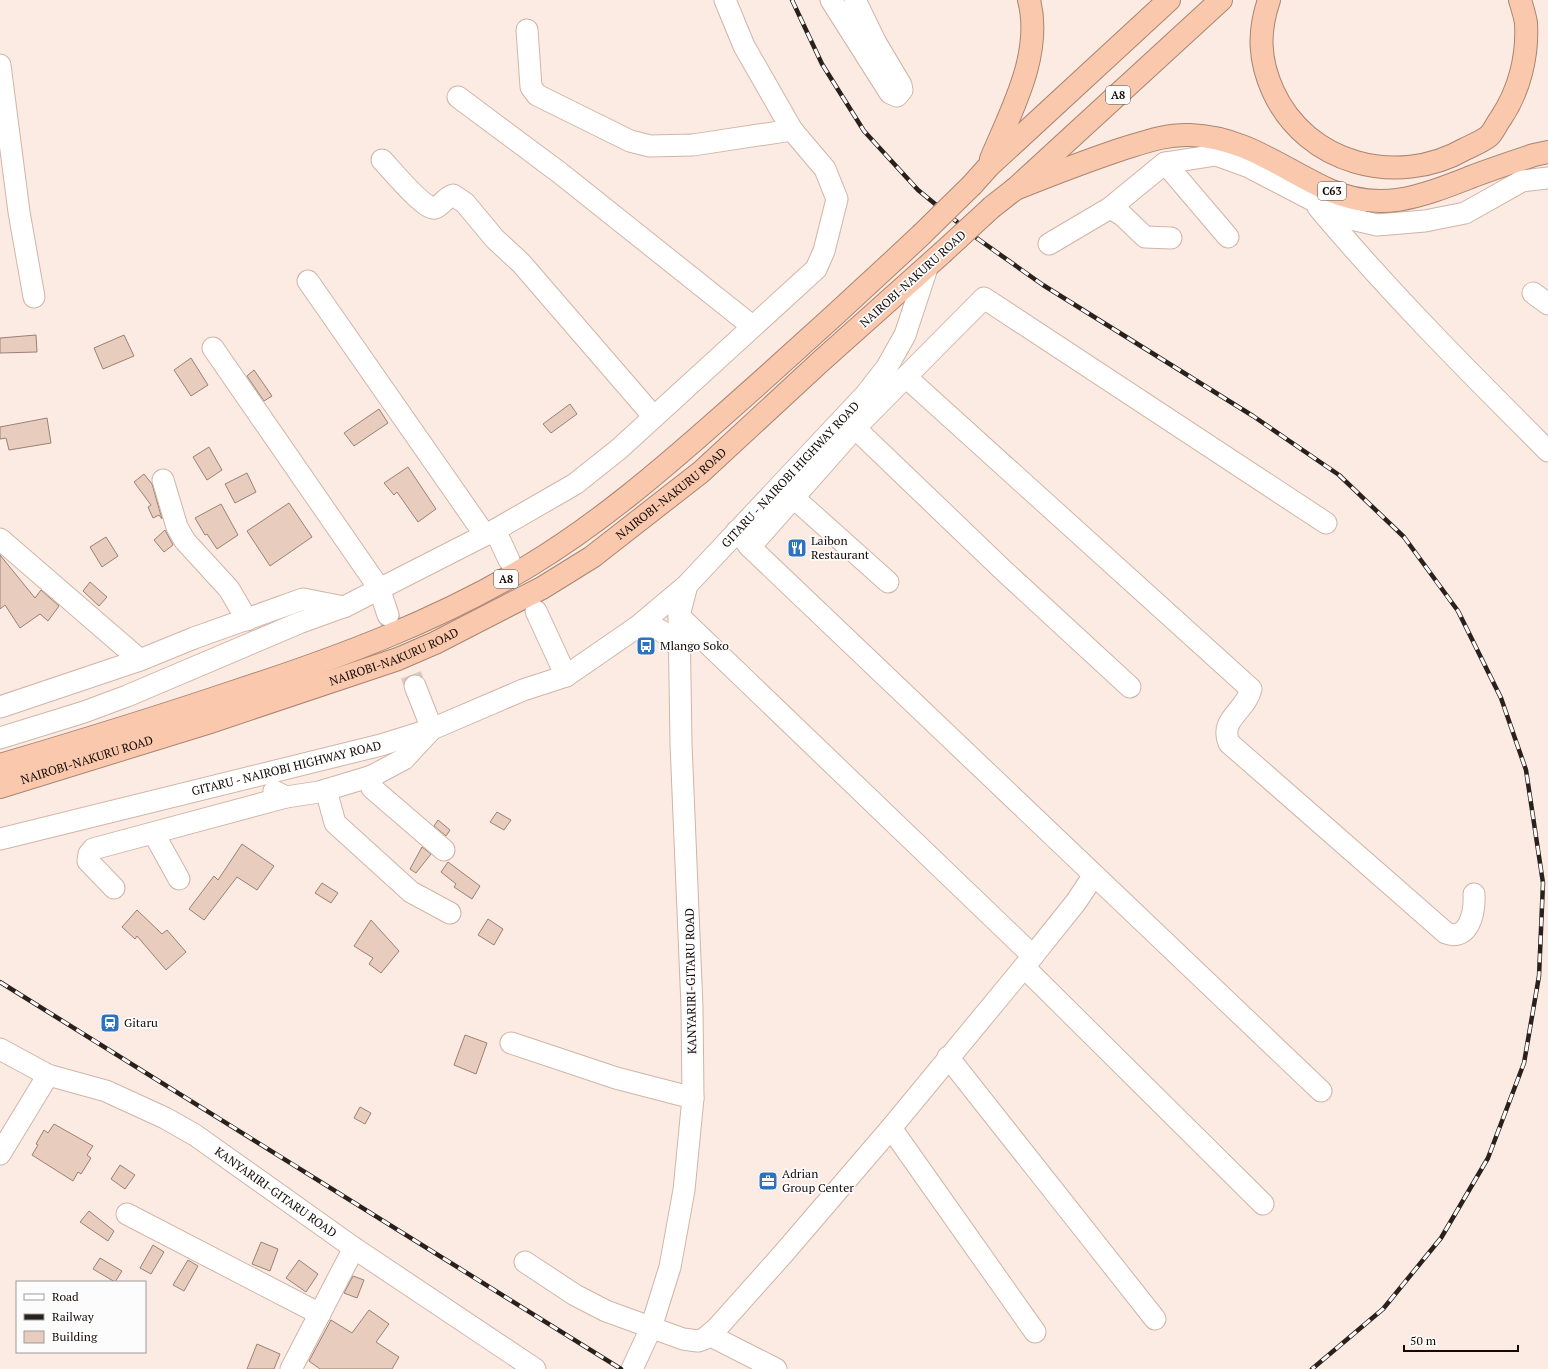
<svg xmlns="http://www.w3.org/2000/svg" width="1548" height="1369" viewBox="0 0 1548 1369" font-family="'PT Serif',serif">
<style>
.building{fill:#e8ccbe;stroke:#9a8173}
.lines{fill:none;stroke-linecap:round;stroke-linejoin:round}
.minor-tunnel{stroke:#d9c9c1;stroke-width:21;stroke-dasharray:21 10;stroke-linecap:butt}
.minor-casing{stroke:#d0b5a7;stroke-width:23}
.highway-casing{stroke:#a98572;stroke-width:24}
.minor{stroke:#fff;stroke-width:21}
.highway{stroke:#fac8ad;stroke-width:22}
.rail-casing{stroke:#2b211c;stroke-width:4.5}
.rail{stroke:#fcfcfc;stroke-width:3;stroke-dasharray:9;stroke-linecap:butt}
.highway-bridge-casing{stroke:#a98572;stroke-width:24;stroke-linecap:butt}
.highway-bridge{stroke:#fac8ad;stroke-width:22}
.labels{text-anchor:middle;stroke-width:3.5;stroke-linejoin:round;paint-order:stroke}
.shield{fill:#fcfcfc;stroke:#58524f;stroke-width:1}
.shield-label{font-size:11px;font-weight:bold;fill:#120905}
.street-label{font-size:12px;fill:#120905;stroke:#fcfcfc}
.poi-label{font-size:12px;fill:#120905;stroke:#fcfcfc;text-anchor:start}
</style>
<rect width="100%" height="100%" fill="#fcebe2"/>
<!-- building -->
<path class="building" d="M36 335 37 352 0 353V338Z
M124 335 134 356 103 369 94 348Z
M191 358 208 385 191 396 174 370Z
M254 370 272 396 264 401 247 376Z
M570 404 577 414 551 433 543 424Z
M379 409 388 423 354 446 344 433Z
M47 418 51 443 9 450 6 438 0 439V427Z
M209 447 222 470 207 480 193 457Z
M408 467 436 509 418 522 397 492 394 495 384 483Z
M247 473 256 492 235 503 225 484Z
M144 474 152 484 162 519 159 515 153 518 148 507 151 505 134 482Z
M289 503 312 537 270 566 247 531Z
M221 504 238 535 217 549 207 534 205 535 195 518Z
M165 530 173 545 164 552 154 540Z
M106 537 118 556 102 567 90 547Z
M0 555 35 598 41 590 59 606 48 621 40 614 20 628 5 605 0 609Z
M90 582 107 597 99 606 83 591Z
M497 812 511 820 504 830 490 822Z
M438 820 450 830 446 836 434 826Z
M242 844 274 866 257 890 237 877 204 920 189 909 214 876 218 880Z
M422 847 431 854 416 873 410 869Z
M448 862 480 886 472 899 454 887 456 884 441 872Z
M322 883 338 893 331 903 315 893Z
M137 910 162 934 167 930 186 952 166 970 137 936 135 939 122 927Z
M488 919 503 929 494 945 478 935Z
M371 920 399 951 381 973 369 964 373 958 354 946Z
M465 1035 487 1043 476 1074 454 1065Z
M360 1107 371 1113 365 1124 354 1118Z
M54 1124 93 1146 87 1155 91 1158 81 1174 78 1172 73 1181 32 1155 38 1145 36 1144 44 1130 48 1133Z
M120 1165 135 1175 125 1189 111 1179Z
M89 1211 114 1231 108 1241 80 1222Z
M261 1242 278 1249 270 1271 252 1264Z
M153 1245 164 1252 151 1274 140 1268Z
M100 1258 122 1271 115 1282 93 1269Z
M188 1260 198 1266 184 1291 173 1285Z
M299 1260 318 1274 306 1292 286 1278Z
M353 1276 364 1280 357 1298 344 1293Z
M369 1310 389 1324 376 1342 399 1357 392 1369H320L309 1361 331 1320 352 1333Z
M257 1344 280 1354 274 1369H247Z"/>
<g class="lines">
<!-- minor-tunnel -->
<path class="minor-tunnel" d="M389 617 415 686"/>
<!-- minor casing -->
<g class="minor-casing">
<g id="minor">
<path d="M831 0 890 93 897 96 902 90 901 85 876 43 855 0"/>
<path d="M527 30 531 87 537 95 630 141 650 146 693 145 792 130"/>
<path d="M0 65 19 212 34 297"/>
<path d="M458 97 560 173 752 326"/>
<path d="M382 160C390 168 425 211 435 208 442 205 446 197 453 195L465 203 495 239 521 263 654 417"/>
<path d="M1165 163 1228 237"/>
<path d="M1318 207C1390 293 1469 372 1548 451"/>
<path d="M1110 208 1122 215 1145 237 1171 238"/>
<path d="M1049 244 1110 208 1165 163 1216 155 1249 167 1347 218 1377 225 1425 221 1465 213 1522 181 1548 178"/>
<path d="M308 281 485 535"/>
<path d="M1533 293 1548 304"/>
<path d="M213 348 379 588 388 615"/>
<path d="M906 377 1251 689C1246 711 1219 719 1229 743L1446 933C1469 942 1475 912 1474 894"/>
<path d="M855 428 1003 570 1130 687"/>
<path d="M163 480 177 527 185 541 229 589 247 620"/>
<path d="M794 498 888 582"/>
<path d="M495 530 575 484 619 449 816 269 824 251 837 199 825 169 792 130 744 46 725 0"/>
<path d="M737 531 750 547 1321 1091"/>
<path d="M0 539 140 660"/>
<path d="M750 547 855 428 984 298 1326 523"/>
<path d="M536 611 566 676"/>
<path d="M679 616 1033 956"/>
<path d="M637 627C657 623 667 634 679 648"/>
<path d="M415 686 432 729"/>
<path d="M0 707 140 660 194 638 303 599 344 607 495 530 509 560"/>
<path d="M0 738 84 712 127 696 299 623 343 607"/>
<path d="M372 776V788L444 850"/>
<path d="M326 790 335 823 411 892 450 913"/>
<path d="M274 791 286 797 319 792 372 776 404 759 430 731"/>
<path d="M154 834 179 879"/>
<path id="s1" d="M0 839 381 745 432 729 523 690 566 676 637 627 687 585 866 394 887 367 905 335 927 268"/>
<path d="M114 888 88 861 89 854 93 849 286 797"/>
<path d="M1024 967 1263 1204"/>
<path d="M511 1043 616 1078 693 1098"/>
<path id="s2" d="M0 1049 48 1075 106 1091 165 1118 195 1135 354 1248 535 1369"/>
<path d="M948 1057 1155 1319"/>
<path d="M891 1128 1035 1332"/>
<path d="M0 1154 48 1075"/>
<path d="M127 1214 320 1314"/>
<path d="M525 1262 575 1295 606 1311 683 1339 698 1341 704 1339 717 1328 783 1254 891 1128 1024 967 1076 902 1094 875"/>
<path d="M709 1335 776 1369"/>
<path d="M291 1369 354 1248"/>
<path d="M632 1369 651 1328 670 1267 684 1190 693 1098 692 1007 681 744 679 616 687 585"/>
</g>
</g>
<!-- highway casing -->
<g class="highway-casing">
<g id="highway">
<path d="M1269 0C1258 32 1259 60 1273 91 1306 164 1397 188 1465 149 1473 145 1483 141 1489 136 1494 131 1497 123 1501 118 1519 91 1528 57 1526 23 1525 16 1522 7 1520 0"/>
<path d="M991 159C1011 111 1043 54 1029 0"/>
<path d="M972 185 989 166 1169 0"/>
<path d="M1015 189C1050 175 1086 161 1122 149 1145 142 1166 134 1190 135 1245 137 1281 168 1329 190 1381 213 1422 196 1471 177 1492 169 1513 162 1534 155L1548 152"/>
<path d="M992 207 1015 189 1221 0"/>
<path d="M0 765C78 742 156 718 233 692 335 659 435 622 527 567 597 525 659 472 720 418 788 358 855 297 921 235"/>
<path id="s3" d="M0 787 207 723 398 659 435 643 542 588 592 557 701 472 820 362 942 253"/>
</g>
</g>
<!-- minor -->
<use href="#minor" class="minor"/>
<!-- highway -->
<use href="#highway" class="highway"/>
<!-- rail casing -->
<g class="rail-casing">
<path id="rail" d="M792 0 822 64 864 131 918 190 978 239 1043 285 1253 416 1339 475 1404 537 1458 611 1501 698 1526 770 1543 883 1539 976 1524 1063 1488 1158 1441 1238 1383 1309 1312 1369
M0 982 621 1369"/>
</g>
<!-- rail -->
<use href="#rail" class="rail"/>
<!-- highway-bridge casing -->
<g class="highway-bridge-casing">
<path id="highway-bridge" d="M921 235 972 185
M942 253 992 207"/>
</g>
<!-- highway-bridge -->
<use href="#highway-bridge" class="highway-bridge"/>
</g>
<!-- icons -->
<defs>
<g id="restaurant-square" transform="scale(1)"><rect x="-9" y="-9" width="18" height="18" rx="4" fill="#2a73c3" stroke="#fcfcfc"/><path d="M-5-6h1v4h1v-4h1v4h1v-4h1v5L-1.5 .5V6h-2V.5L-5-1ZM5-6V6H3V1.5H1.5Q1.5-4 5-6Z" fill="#fff"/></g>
<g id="bus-square" transform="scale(1)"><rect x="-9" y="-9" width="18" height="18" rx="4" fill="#2a73c3" stroke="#fcfcfc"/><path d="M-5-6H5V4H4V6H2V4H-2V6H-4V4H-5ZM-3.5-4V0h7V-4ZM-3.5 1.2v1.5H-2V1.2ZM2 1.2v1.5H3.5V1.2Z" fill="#fff"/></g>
<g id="station-square" transform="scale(1)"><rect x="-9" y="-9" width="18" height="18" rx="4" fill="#2a73c3" stroke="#fcfcfc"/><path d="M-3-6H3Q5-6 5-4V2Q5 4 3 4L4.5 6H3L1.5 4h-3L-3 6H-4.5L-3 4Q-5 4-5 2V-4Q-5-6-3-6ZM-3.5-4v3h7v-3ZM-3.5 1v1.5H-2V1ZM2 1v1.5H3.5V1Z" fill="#fff"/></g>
<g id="office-square" transform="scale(1)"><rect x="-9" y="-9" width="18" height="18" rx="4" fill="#2a73c3" stroke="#fcfcfc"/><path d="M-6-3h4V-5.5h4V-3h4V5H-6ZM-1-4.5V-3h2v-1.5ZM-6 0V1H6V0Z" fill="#fff"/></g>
</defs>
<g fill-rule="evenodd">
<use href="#restaurant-square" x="797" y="548"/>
<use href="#bus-square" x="646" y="646"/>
<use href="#station-square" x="110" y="1023"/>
<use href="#office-square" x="768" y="1181"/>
</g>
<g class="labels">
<!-- shield labels -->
<g class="shield">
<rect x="1106" y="86" width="24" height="18" rx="3"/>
<rect x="1318" y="182" width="28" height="18" rx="3"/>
<rect x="494" y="570" width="24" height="18" rx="3"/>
</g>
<g class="shield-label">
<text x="1118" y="99">A8</text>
<text x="1332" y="195">C63</text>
<text x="506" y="583">A8</text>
</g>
<!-- street labels -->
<g class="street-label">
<text transform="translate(913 279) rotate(-42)" y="4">NAIROBI-NAKURU ROAD</text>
<text dy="4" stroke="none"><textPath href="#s1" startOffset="893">GITARU - NAIROBI HIGHWAY ROAD</textPath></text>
<text dy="4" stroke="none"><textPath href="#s3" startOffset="739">NAIROBI-NAKURU ROAD</textPath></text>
<text dy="4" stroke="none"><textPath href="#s3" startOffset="415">NAIROBI-NAKURU ROAD</textPath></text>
<text dy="4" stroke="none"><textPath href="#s3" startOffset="91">NAIROBI-NAKURU ROAD</textPath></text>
<text dy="4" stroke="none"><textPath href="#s1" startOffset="295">GITARU - NAIROBI HIGHWAY ROAD</textPath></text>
<text transform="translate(691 981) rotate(-91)" y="4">KANYARIRI-GITARU ROAD</text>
<text dy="4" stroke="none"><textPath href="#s2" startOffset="313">KANYARIRI-GITARU ROAD</textPath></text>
</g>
<!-- poi labels -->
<g class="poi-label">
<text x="811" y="545">Laibon<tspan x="811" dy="14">Restaurant</tspan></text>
<text x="660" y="650">Mlango Soko</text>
<text x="124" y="1027">Gitaru</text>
<text x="782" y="1178">Adrian<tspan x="782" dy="14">Group Center</tspan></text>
</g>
</g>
<!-- legend -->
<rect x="16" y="1281" width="130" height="72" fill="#fcfcfc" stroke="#9e9b99"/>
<rect x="24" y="1294" width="20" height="6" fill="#ffffff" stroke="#9e9b99"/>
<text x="52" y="1301" font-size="12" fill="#120905">Road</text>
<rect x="24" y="1314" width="20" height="6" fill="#2b211c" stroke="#9e9b99"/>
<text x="52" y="1321" font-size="12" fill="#120905">Railway</text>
<rect x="24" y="1331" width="20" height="12" fill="#e8ccbe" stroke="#9e9b99"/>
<text x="52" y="1341" font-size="12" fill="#120905">Building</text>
<!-- scale -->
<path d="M1404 1345v6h114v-6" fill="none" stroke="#120905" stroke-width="2"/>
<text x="1410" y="1345" font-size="12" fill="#120905" stroke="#fcfcfc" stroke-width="3" paint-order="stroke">50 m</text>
</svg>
